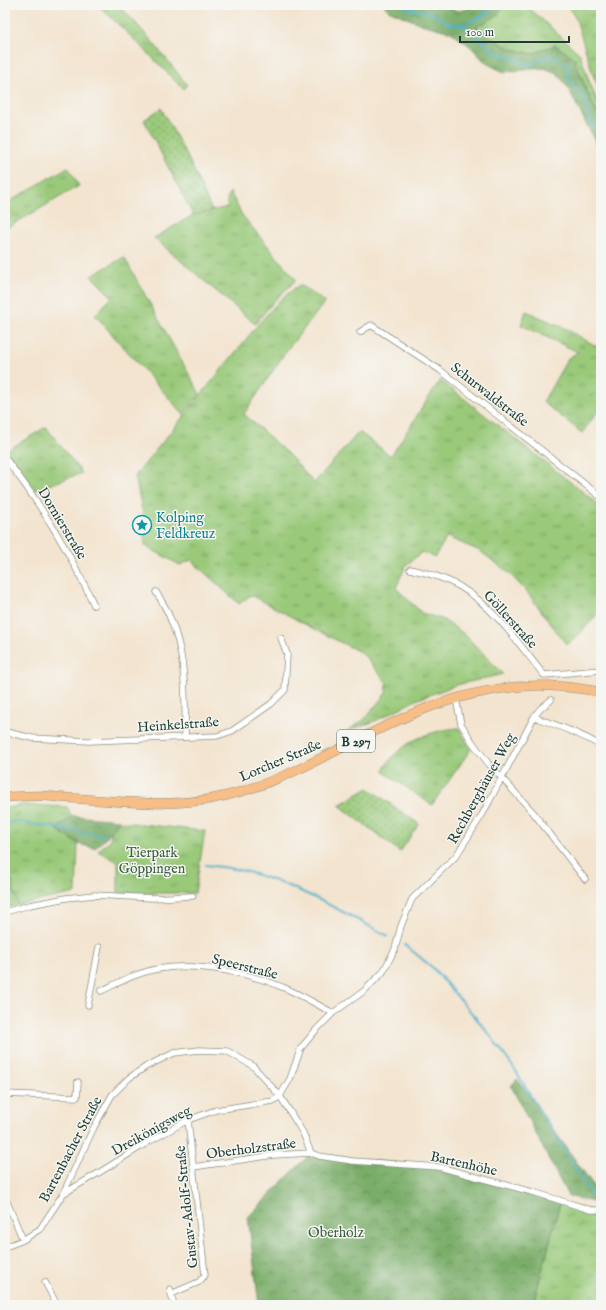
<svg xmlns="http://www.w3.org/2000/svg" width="606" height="1310" viewBox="0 0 606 1310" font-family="'IM FELL English',serif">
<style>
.grass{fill:url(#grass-tufts);stroke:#5c8356}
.forest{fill:url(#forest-crowns);stroke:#4c754e}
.garden{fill:url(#garden-dots);stroke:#5c8356}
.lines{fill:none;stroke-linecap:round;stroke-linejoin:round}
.stream{stroke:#4eb1cd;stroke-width:2}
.minor-casing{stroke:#899082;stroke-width:7}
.primary-casing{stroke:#899082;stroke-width:10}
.minor{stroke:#fff;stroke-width:5.5}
.primary{stroke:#f7be87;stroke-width:9}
.labels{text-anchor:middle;stroke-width:3;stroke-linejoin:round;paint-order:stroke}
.shield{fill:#f6f6f2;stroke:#60746d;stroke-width:1}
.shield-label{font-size:13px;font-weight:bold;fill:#1f3d34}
.street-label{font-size:14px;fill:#1f3d34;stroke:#f6f6f2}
.culture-label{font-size:14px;fill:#0d838f;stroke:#f6f6f2;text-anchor:start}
.park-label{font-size:14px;fill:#3e6045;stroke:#f6f6f2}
</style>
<defs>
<pattern id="grass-tufts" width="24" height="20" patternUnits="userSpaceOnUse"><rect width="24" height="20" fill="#99c979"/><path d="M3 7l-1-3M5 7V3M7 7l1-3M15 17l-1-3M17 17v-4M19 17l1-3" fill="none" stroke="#7ca464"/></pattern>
<pattern id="forest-crowns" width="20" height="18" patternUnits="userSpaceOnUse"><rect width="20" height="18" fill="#7aad69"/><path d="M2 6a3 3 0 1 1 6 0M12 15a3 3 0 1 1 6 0" fill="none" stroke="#638e57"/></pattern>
<pattern id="garden-dots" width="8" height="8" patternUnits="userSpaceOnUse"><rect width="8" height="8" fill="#99c979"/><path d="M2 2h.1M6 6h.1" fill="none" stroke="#7ca464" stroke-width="1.8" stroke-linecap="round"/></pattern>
</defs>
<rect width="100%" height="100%" fill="#f6f6f2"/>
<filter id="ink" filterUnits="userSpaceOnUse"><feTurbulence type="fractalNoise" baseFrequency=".025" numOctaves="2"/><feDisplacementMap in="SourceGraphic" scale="8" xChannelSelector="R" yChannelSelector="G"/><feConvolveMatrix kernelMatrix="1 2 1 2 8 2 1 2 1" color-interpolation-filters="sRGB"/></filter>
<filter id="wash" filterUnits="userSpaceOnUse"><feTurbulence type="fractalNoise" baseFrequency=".012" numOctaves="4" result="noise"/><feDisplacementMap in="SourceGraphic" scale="16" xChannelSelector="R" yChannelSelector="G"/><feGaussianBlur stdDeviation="0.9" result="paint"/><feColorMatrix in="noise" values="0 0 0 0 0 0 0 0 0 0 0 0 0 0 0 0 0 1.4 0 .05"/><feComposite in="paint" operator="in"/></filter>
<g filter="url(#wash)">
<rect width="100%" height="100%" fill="#f3e4cf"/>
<!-- grass -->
<path class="grass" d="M98 5H118C144 30 165 57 187 85L183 89 142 47Z
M505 5H526L580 54 589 81 601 110V121L586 90 574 58 555 45 532 54 508 48 476 27 496 16Z
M567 5H601V95L593 75 576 19Z
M68 167 79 186 5 229V204Z
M230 192 242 215 296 280 275 300 255 324 154 238 193 215 228 207 227 199Z
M124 257 200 394 183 414 95 315 112 297 91 276Z
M299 285 302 286 325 302 287 350 244 414 290 456 314 483 359 432 391 456 440 380 601 506V610L575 639 566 644 527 592 509 573 480 551 447 537 435 557 422 552 406 565 396 588 422 613 442 619 464 634 503 674 456 685 416 700 375 721 347 731 365 719 386 693 387 683 362 653 312 628 251 595 239 604 191 560 180 565 145 546 144 519 135 476 260 322 282 298Z
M526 311 565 328 601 349V407L582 433 543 402 568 358 578 352 521 325Z
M46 427 82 473 35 490 6 451Z
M459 728 471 749 432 805 384 772C384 766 387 764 391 759 408 739 433 730 459 728Z
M24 805 67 807 72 816 56 829 78 844 76 893 18 905 5 859V808Z
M113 821 205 831 195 893H118V862L98 851 110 840Z
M560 1203 601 1213V1305H536L535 1297Z"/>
<!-- forest -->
<path class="forest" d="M384 5H436L459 11 482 5H505L496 16 476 27 508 48 532 54 555 45 574 58 586 90 601 121V165L598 147 567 86 557 73 544 68 504 72 486 63 470 46 451 32 421 24 388 10Z
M72 816 120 820 108 836 95 848 78 844 56 829Z
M517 1079 601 1196V1204L568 1196 511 1086Z
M311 1153 319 1156 439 1167 560 1203 535 1297 536 1305H259L248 1217Z"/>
<!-- garden -->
<path class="garden" d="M161 108 189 160 212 211 193 215 144 120Z
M368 788 419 824 400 852 339 805Z
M5 859 18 905 5 908Z"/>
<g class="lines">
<!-- stream -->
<path class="stream" d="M402 5C411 12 421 10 431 13 438 15 442 20 448 23 463 29 485 16 495 5
M461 25 480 38 493 51 520 61 524 64 535 63 543 58 553 56 568 66 569 80 584 99 590 120 601 136
M5 822H21L104 836
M206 865C220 867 235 868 248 872 298 886 343 912 388 936
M405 945 433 968 487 1031 513 1067 593 1197"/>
</g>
</g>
<g filter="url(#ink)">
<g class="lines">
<!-- minor casing -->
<g class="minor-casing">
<path id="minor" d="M360 332 371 325 440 370 601 497
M5 458C41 504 70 552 94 605
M410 569C428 573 446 578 462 588 494 607 521 647 544 675L601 670
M156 592C186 636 186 687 185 737
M456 699 461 724 473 743 488 763 532 811 585 879
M534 717C556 725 582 734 601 746
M6 732 32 738 89 741 217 736 232 731 271 704 285 690 287 654 281 638
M5 912 30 905 66 898 94 895 153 898 193 896
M101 991C120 982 138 972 158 969 198 962 251 973 287 989 303 996 318 1005 333 1013
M88 1005 99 947
M5 1094 77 1097 78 1082
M193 1167 274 1155 311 1153
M63 1194 100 1172 150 1141 188 1120 216 1110 273 1101 280 1096 290 1079 301 1048 316 1030 333 1013 364 991 383 972 395 949 401 926 412 899 456 856 482 815 534 717 540 709 551 700
M5 1197 23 1240
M5 1247 23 1240 40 1229 63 1194 94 1127 112 1095 129 1078 147 1066 174 1053 199 1050 227 1051 253 1066 280 1096 287 1107 303 1133 311 1153 319 1156 353 1161 439 1167 536 1193 591 1210H601
M45 1282 57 1305
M170 1289 174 1305
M171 1294 199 1282 205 1275 188 1120"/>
</g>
<!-- primary casing -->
<g class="primary-casing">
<path id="primary" d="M5 797C13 797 22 796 30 796 42 795 55 797 67 798 119 801 174 809 225 796 288 781 342 745 401 719 440 701 484 689 527 686 551 684 577 688 601 692"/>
</g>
<!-- minor -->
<use href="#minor" class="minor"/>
<!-- primary -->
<use href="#primary" class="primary"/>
</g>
</g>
<!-- icons -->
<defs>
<g id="sight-ring" transform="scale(1)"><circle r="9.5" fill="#f6f6f2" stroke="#0f9aa8" stroke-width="1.5"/><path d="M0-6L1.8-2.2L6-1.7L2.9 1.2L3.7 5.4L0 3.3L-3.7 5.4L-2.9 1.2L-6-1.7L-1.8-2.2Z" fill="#0f9aa8"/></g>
</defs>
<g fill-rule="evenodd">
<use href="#sight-ring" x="142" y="525"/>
</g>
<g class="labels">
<!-- shield labels -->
<rect class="shield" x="337" y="730" width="38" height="22" rx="3"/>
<g class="shield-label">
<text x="356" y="746">B 297</text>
</g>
<!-- street labels -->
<g class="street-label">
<text transform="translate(490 394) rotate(38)" y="5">Schurwaldstraße</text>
<text transform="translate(63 523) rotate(59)" y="5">Dornierstraße</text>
<text transform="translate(511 619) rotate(48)" y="5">Göllerstraße</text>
<text transform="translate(178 724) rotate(-4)" y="5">Heinkelstraße</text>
<text transform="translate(280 760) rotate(-23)" y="5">Lorcher Straße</text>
<text transform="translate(481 788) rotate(-61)" y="5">Rechberghäuser Weg</text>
<text transform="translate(245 966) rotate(14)" y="5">Speerstraße</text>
<text transform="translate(151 1130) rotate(-29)" y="5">Dreikönigsweg</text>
<text transform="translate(251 1148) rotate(-7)" y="5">Oberholzstraße</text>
<text transform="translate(70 1149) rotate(-62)" y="5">Bartenbacher Straße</text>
<text transform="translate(464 1163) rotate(13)" y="5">Bartenhöhe</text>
<text transform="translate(186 1207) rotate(-96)" y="5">Gustav-Adolf-Straße</text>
</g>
<!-- culture labels -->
<g class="culture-label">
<text x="156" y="522">Kolping<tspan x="156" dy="16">Feldkreuz</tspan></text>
</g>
<!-- park labels -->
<g class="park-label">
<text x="152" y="857">Tierpark<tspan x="152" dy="16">Göppingen</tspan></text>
<text x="336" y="1237">Oberholz</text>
</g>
</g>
<!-- margin -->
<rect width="606" height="1310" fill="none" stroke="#f6f6f2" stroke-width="20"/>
<!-- scale -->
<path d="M460 36v6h109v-6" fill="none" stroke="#1f3d34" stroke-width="2"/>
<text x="466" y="36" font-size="12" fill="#1f3d34" stroke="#f6f6f2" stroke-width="3" paint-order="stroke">100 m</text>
</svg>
